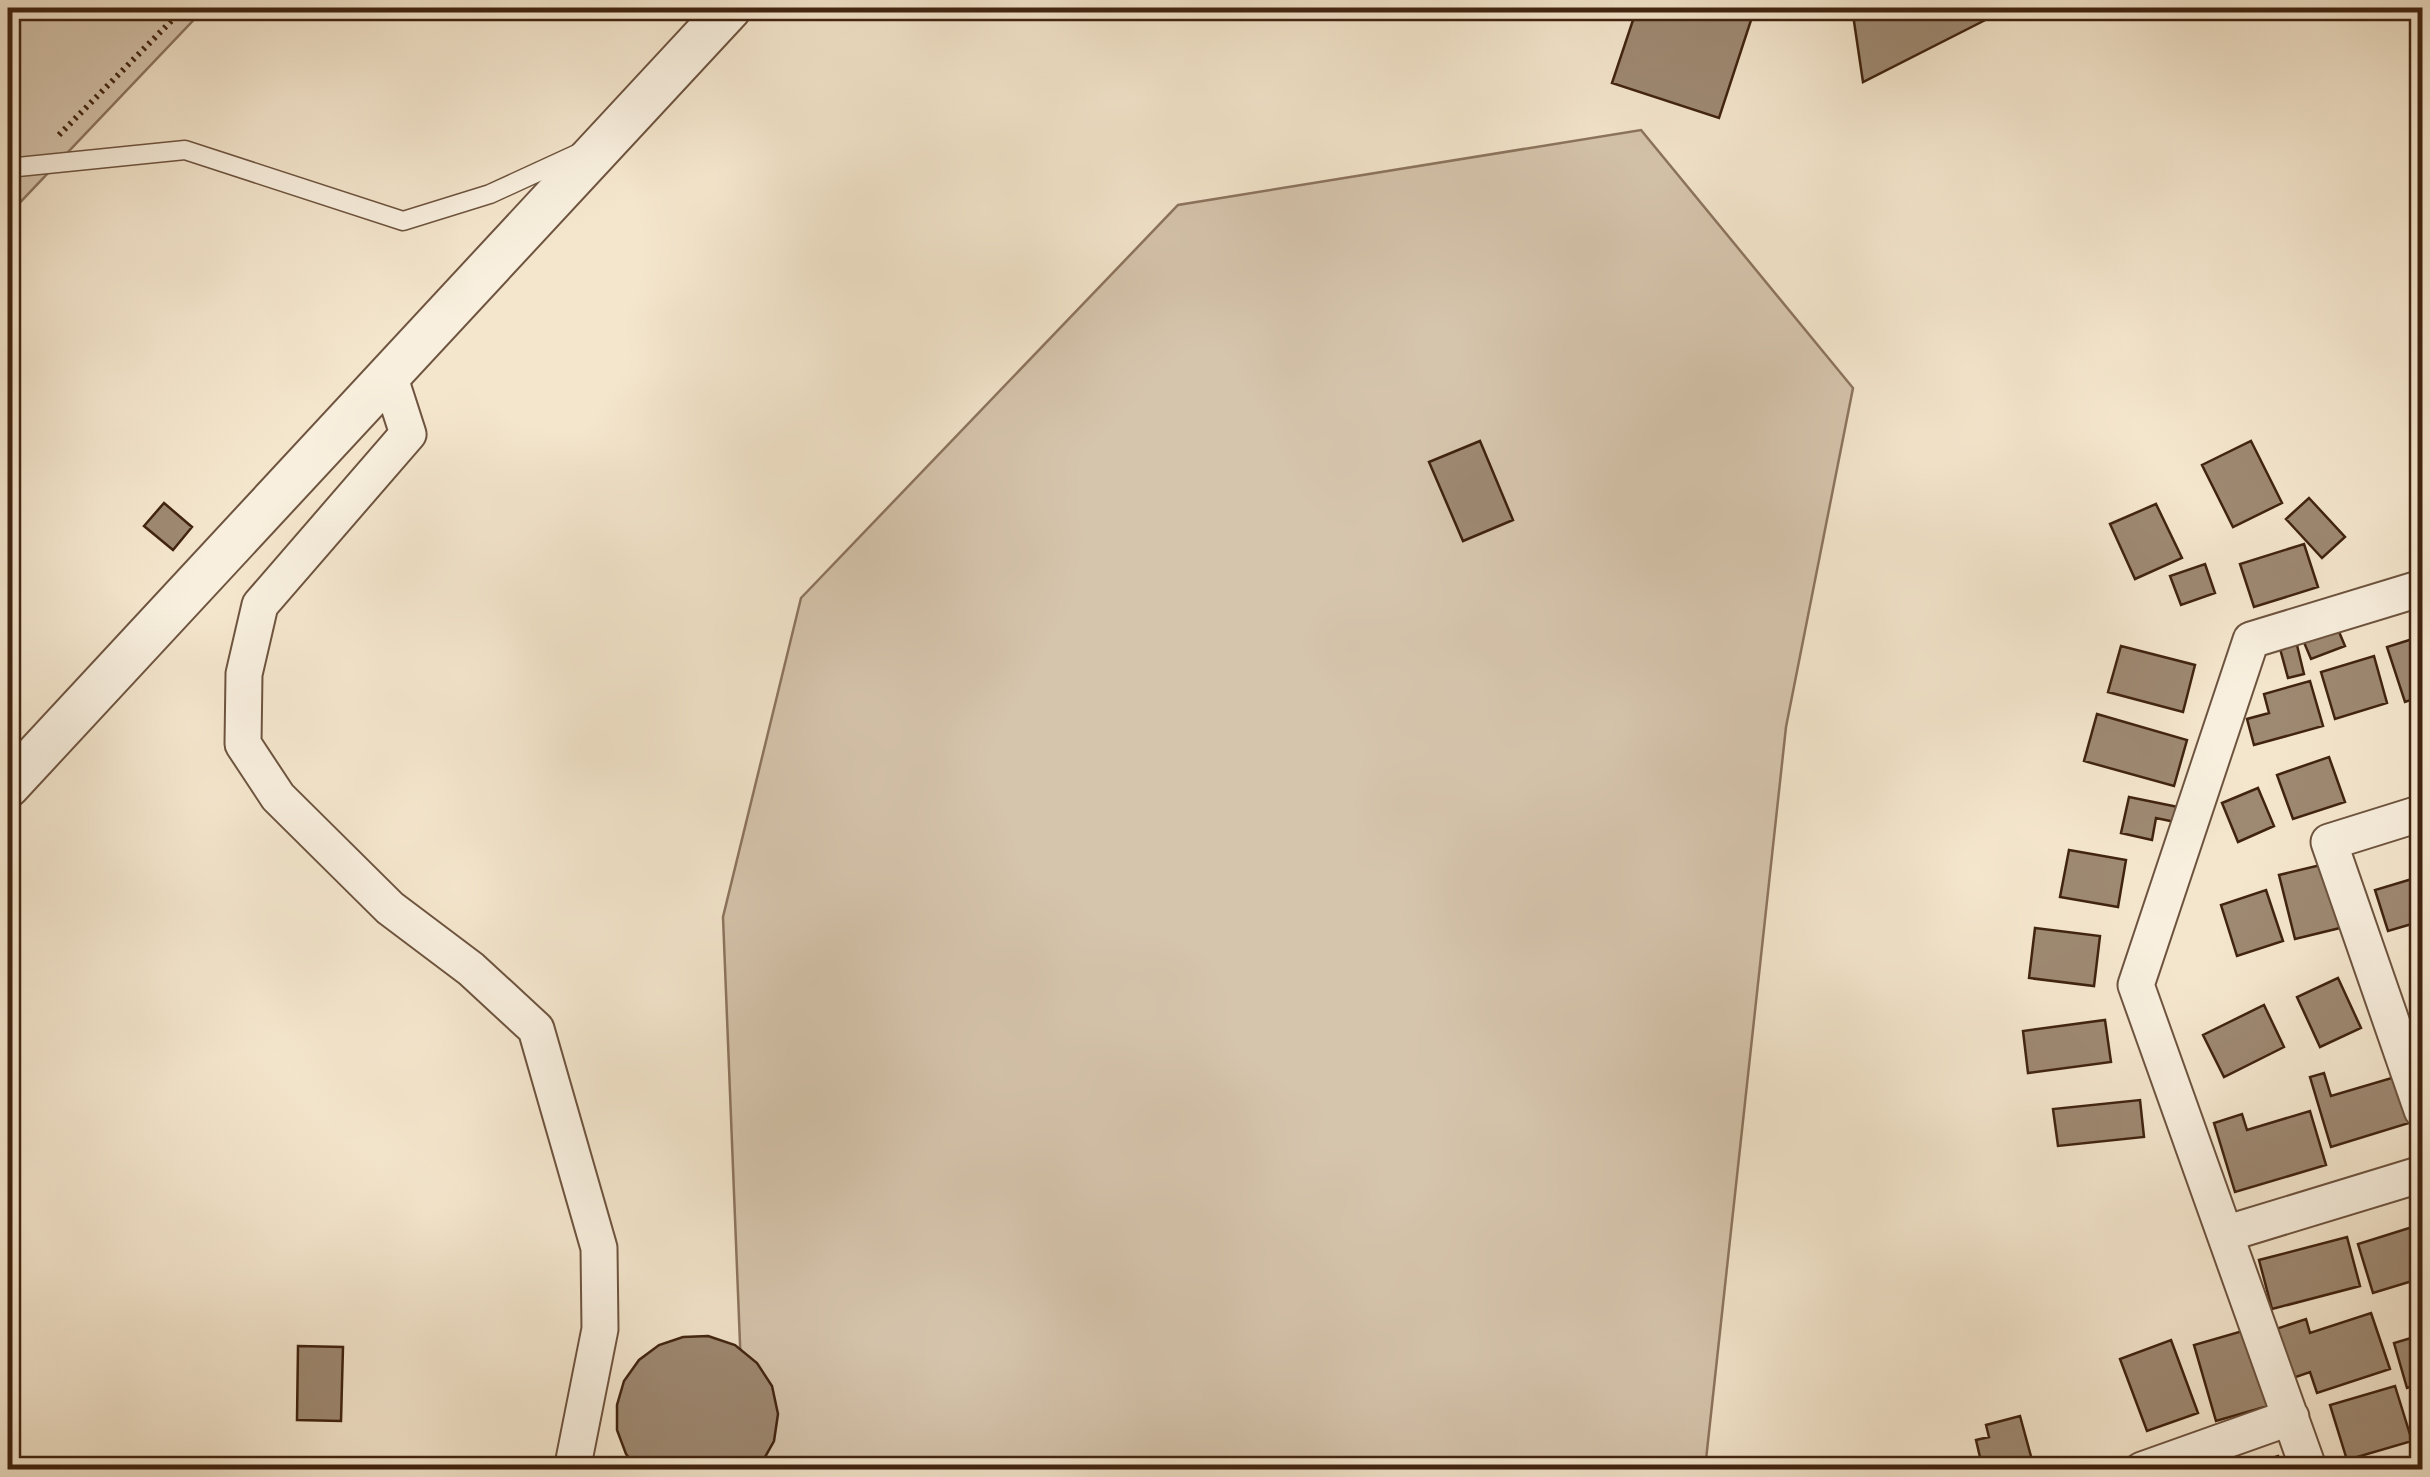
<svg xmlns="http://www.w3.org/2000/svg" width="2430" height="1477" viewBox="0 0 2430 1477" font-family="'Old Standard TT',serif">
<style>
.green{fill:#d6c5ad;stroke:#8c745e;stroke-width:2.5}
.building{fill:#9e8972;stroke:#412410;stroke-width:2.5}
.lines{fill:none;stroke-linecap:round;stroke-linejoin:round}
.service-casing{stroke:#6e543f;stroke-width:21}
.minor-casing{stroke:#6e543f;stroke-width:39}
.tertiary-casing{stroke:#6e543f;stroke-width:46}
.path{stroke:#412410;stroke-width:6;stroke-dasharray:2.5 5;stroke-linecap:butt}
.service{stroke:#f8efde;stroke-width:18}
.minor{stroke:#f8efde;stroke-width:35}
.tertiary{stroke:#f8efde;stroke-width:42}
</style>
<rect width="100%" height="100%" fill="#f4e6cd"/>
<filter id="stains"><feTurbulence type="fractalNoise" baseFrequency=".002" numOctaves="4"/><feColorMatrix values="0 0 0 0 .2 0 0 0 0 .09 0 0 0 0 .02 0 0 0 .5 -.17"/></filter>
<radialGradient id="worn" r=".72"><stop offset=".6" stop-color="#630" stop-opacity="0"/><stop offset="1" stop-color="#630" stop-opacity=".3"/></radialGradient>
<!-- green -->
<path class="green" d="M8 8H205L8 215Z
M1641 130 1853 388 1786 727 1705 1469H745L723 917 801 598 1178 205Z"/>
<!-- building -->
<path class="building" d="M1637 8H1755L1719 118 1612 83Z
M1852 8H2009L1863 82Z
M1480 441 1513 520 1463 541 1429 462Z
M2251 441 2282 503 2233 527 2202 465Z
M2309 498 2345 537 2322 558 2286 519Z
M164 503 192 527 173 550 144 526Z
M2156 504 2182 558 2135 579 2110 524Z
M2304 544 2318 587 2254 607 2240 564Z
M2205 564 2215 593 2181 605 2170 576Z
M2337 627 2345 646 2311 659 2303 640Z
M2422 636V696L2405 702 2387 647Z
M2296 641 2304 674 2288 678 2279 645Z
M2121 646 2195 665 2183 712 2108 692Z
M2374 656 2387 703 2335 719 2321 672Z
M2310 681 2323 726 2254 745 2247 719 2269 713 2264 694Z
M2097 714 2187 740 2174 786 2084 761Z
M2329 757 2345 802 2293 819 2277 775Z
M2258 788 2274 826 2238 842 2222 803Z
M2129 797 2178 807 2175 822 2156 818 2152 840 2121 833Z
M2069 850 2126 860 2118 907 2060 897Z
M2329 863 2344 927 2295 939 2279 875Z
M2422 876V921L2388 931 2375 890Z
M2266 890 2283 941 2237 956 2221 905Z
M2035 928 2100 936 2094 986 2029 978Z
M2338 978 2361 1028 2320 1047 2297 997Z
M2264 1005 2284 1047 2224 1077 2203 1035Z
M2105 1020 2111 1062 2028 1073 2023 1031Z
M2324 1073 2331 1096 2395 1077 2409 1123 2331 1147 2310 1077Z
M2140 1100 2144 1137 2058 1146 2053 1109Z
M2310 1111 2326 1165 2235 1192 2214 1123 2242 1114 2247 1130Z
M2422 1224V1278L2373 1293 2358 1244Z
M2347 1237 2360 1286 2272 1309 2259 1260Z
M2371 1313 2390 1369 2317 1393 2310 1372 2293 1378 2276 1329 2306 1319 2310 1333Z
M2246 1330 2268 1406 2216 1421 2194 1345Z
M2421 1335 2422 1383 2407 1388 2394 1343Z
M708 1336 735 1345 757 1363 772 1386 778 1414 774 1441 760 1466 638 1470 626 1454 617 1430V1405L624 1381 639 1360 659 1345 683 1337Z
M2171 1340 2198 1413 2147 1431 2120 1359Z
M298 1346 343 1347 341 1421 297 1420Z
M2395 1386 2412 1441 2347 1460 2330 1405Z
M2020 1416 2032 1460 1983 1470 1976 1440 1989 1437 1986 1425Z
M2421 1454 2422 1470H2373Z
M2278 1456 2283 1470H2235Z"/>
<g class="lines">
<!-- service casing -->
<g class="service-casing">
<path id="service" d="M8 168 185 150 403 221 490 194 577 154"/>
</g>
<!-- minor casing -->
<g class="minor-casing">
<path id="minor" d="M389 375 408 434 260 605 244 674 243 744 278 797 390 908 471 969 536 1029 599 1248 600 1329 572 1470
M2422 813 2329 842 2422 1110
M2225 1234 2422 1174
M2142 1470 2291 1417
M2309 1470 2136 985 2251 640 2422 588"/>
</g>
<!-- tertiary casing -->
<g class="tertiary-casing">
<path id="tertiary" d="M8 786 730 8"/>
</g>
<!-- path -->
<path class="path" d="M59 135 184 8"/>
<!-- service -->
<use href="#service" class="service"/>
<!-- minor -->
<use href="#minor" class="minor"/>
<!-- tertiary -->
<use href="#tertiary" class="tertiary"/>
</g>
<!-- margin -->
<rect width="2430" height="1477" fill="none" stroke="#f4e6cd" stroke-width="40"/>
<rect x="10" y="10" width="2410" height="1457" fill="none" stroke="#412410" stroke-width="5"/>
<rect x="20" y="20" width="2390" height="1437" fill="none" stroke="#412410" stroke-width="2.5"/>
<rect width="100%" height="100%" filter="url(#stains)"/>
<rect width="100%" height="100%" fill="url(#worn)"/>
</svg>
